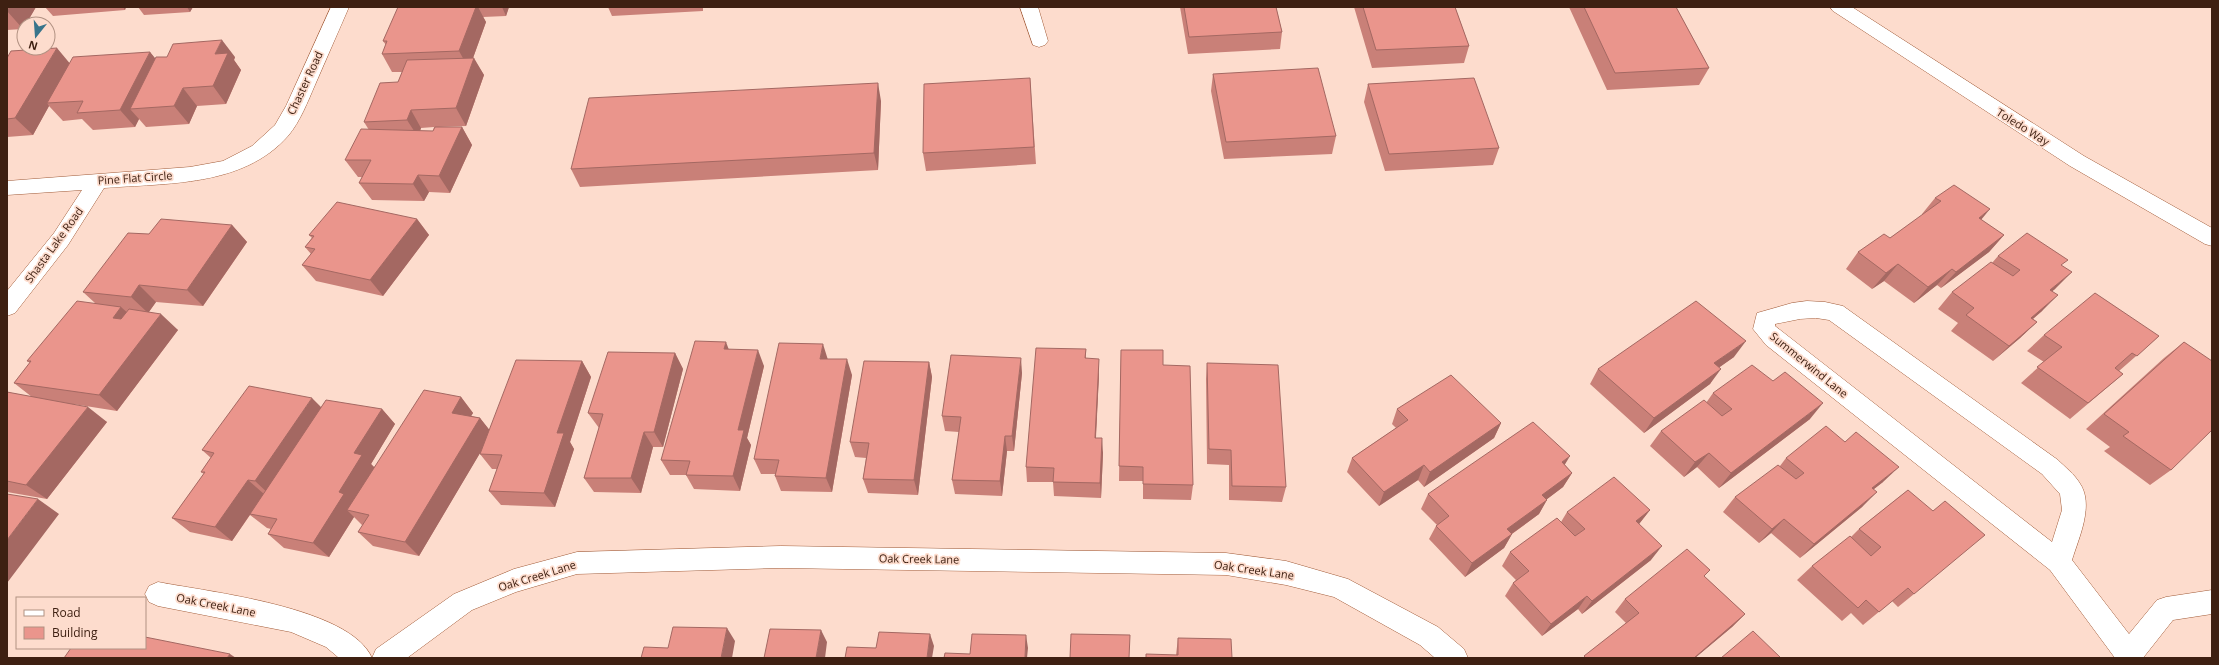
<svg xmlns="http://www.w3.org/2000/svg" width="2219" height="665" viewBox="0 0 2219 665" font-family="'Open Sans',sans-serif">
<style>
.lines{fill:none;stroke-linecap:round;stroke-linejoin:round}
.minor-casing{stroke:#a15b38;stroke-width:1}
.secondary-casing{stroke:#a15b38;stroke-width:1}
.minor{fill:#fff;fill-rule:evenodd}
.secondary{fill:#fff;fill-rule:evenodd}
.wall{fill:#c98078;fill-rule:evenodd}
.shaded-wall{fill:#a46862}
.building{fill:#ea958c;stroke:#a46862}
.labels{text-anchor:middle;stroke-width:3.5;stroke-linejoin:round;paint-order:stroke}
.street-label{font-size:11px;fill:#3e2012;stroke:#fddccd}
</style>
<rect width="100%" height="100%" fill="#fddccd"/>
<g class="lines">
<!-- minor casing -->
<g class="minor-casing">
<path id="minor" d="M331 7H349C338 33 326 59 315 85 308 101 300 122 288 136 243 187 167 183 104 188L68 245 15 313 7 316V291L54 233 82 190 7 195V181L190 167 223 161 252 146 275 125 286 106Z
M1020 7H1038L1048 41 1045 45 1039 47 1033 45Z
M1807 301 1825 302 1843 306 2058 460C2065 467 2074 474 2079 482 2095 504 2079 537 2072 560L2129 634 2157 600 2166 597 2212 590V614L2173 620 2143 658H2115L2050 570 1766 345 1753 329 1757 313 1792 303ZM1816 318 1829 320 2042 474 2060 494 2062 510 2052 542 1775 326V324L1800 319Z
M781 546 1226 553 1286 561 1348 579 1438 627 1464 649 1468 658H1435L1420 645 1334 597 1286 585 1226 575 781 568 577 574 516 592 472 610 407 658H339L326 647 291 632 158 606 149 602 145 594 149 586 158 582C209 592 350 607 372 658L376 649 454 594 514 569 577 552Z"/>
</g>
<!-- secondary casing -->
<g class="secondary-casing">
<path id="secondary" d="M1830 7H1852L2084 156 2212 228V246L2205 244 2070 166 1833 11Z"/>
</g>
<!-- minor -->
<use href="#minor" class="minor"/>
<!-- secondary -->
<use href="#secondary" class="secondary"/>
</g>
<!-- wall -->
<path class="wall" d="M7 7H36L26 24H24V27L23 29 7 30Z
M45 7H126L125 10 53 16Z
M138 7H193L190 12 144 15Z
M402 7H509L506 16 483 17 486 22 473 58 484 75 466 126 439 127H462L472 145 450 193 429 192 424 201 372 200 359 183 362 177H358L345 160 369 130 364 122 398 82 402 72H392L382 54 386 45 383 41ZM434 127 433 131H420L421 128Z
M608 7H703V11L612 16Z
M1180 7H1276L1282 32 1280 49 1188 54Z
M1354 7H1455L1469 46 1464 63 1372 68Z
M1569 7H1676L1709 68 1699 85 1607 90Z
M150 52 155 59 235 57 234 60 241 70 226 104 197 106 189 124 146 127 139 119 135 127 93 130 82 119 63 121 49 106 33 135 7 137V58L70 63Z
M1213 74 1336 136 1332 154 1224 159 1211 91Z
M1030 78 1036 164 926 171 923 153Z
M1368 84 1499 148 1493 165 1385 171 1364 102Z
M881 101 878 170 580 187 571 169Z
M1935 198 1981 220 2004 235 1989 252 1941 288 1937 285 1914 303 1884 281 1872 289 1846 269 1858 252 1890 238 1923 215 1922 214Z
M417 219 429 235 383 296 316 281 302 265 311 254 305 247 312 238 309 235Z
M232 225 247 242 203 306 156 302 149 312 178 330 117 411 73 404 107 422 47 499 7 492V392L32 397 14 383 30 363 27 361 95 303 83 292 149 234Z
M1998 256 2062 266 2055 289 2052 291 2042 311 2033 319 2037 322 2020 338 1993 361 1951 331 1958 323 1938 309 1952 292 1992 263Z
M2044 335 2159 336 2119 371 2123 374 2070 419 2021 383 2044 362 2027 351Z
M2184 342 2171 470 2150 485 2104 451 2110 447 2086 429 2164 358Z
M729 349 764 366 747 438 751 445 740 491 694 489 686 475H670L661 460Z
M1086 349V358L1099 374 1096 438 1103 453 1101 498 1054 496 1053 482H1027L1026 467Z
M1121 350 1163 365 1193 485 1191 500 1143 499V481H1119Z
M675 353 683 369 663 447H653L641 493 594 492 584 478 599 428 588 413Z
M1734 357 1719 367 1710 384 1644 433 1590 384 1598 369Z
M828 359 852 375 832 492 781 491 775 476V474H761L754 459Z
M582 361 591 377 570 442 574 449 555 507 501 505 489 491 497 469H492L480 454 481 451 419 556 373 546 358 532 363 525H362L354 517 329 557 284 548 268 534 271 529 267 528 250 515 232 541 190 532 172 518 204 474 201 472 211 458 202 450 321 407 382 409 395 424 371 464 374 467 461 397 473 413 471 416 480 418 489 430Z
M929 362 932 377 918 495 868 493 863 479 866 458 855 457 850 442Z
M1207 363 1286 487 1282 502 1229 500V465L1207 464 1206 379Z
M1022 373 1014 451H1007L1002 496 955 494 952 480 959 432 945 431 942 416Z
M1713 393 1810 419 1719 488 1697 467 1684 477 1650 446 1661 431 1706 403Z
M1397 409 1501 423 1494 438 1424 487 1418 480 1379 506 1347 472 1352 458 1396 428 1392 424Z
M1786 458 1883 482 1874 489 1862 507 1800 558 1771 533 1759 543 1723 512 1735 497 1780 466Z
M1565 465 1572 473 1563 487 1547 499 1539 514 1512 534 1504 548 1465 577 1429 539 1436 526 1437 525 1421 509 1428 494Z
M1908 490 1914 594 1898 607 1892 601 1863 625 1851 613 1842 621 1797 580 1812 566 1851 537 1859 529Z
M1650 510 1639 524 1651 560 1582 614 1578 609 1542 636 1505 596 1513 583 1516 580 1502 566 1510 552 1561 522 1567 512Z
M1710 570 1704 576 1745 614 1732 627 1695 658H1583L1626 623 1615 612 1625 599Z
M1178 638 1232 658 1176 655Z"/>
<!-- shaded-wall -->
<path class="shaded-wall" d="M9 7H36L26 24H24V27L23 29 7 11Z
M123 7H126L125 10Z
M187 7H193L190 12Z
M476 7H478L486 22 469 69 459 51Z
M502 7H509L506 16Z
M222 40 235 57 234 60 241 70 226 104 213 86 215 54Z
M57 48 72 66 47 103 49 106 33 135 15 118Z
M150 52 164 69 130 109 139 119 135 127 120 110Z
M474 58 484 75 466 126 456 108Z
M878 83 881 101 878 170 874 153Z
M183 88 197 106 189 124 174 106Z
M411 110 421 128 418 137 407 120Z
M462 127 472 145 450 193 439 176Z
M418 175 429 192 424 201 413 184Z
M1990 209 1976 226 1979 218Z
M417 219 429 235 383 296 370 280Z
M232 225 247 242 203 306 187 290Z
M2004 235 1989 252 1941 288 1956 272Z
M1898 264 1884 281 1872 289 1886 273Z
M1952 269 1937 285 1914 303 1928 287Z
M2072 272 2055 289 2034 306 2050 290Z
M139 285 156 302 148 313 131 297Z
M2058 295 2042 311 2015 334 2031 318Z
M121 307 139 323 113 318Z
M161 314 178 330 117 411 99 395Z
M2037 322 2020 338 1993 361 2009 346Z
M1746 341 1734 357 1703 379 1714 363Z
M726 342 732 358 724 349Z
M823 344 828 360 820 359Z
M758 350 764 366 747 438 751 445 740 491 733 476 738 430Z
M675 353 683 369 663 447 654 432Z
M1021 358 1022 373 1014 451 1012 436Z
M847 359 852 375 832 492 826 478Z
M1099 359V374L1095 453V438Z
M582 361 591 377 570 442 574 449 555 507 544 493 557 433Z
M929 362 932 377 918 495 914 480Z
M1721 369 1710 384 1644 433 1654 418Z
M461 397 473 413 464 428 452 413Z
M312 398 327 413 271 496 255 481Z
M1823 403 1810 419 1719 488 1731 473Z
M88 407 107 422 47 499 26 485Z
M382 409 395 424 371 464 377 470 347 510 354 517 329 557 313 543 339 492 354 453Z
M480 418 492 433 419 556 405 542Z
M1501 423 1494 438 1424 487 1430 472Z
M644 432 653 447 641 493 631 478Z
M1005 436 1007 451 1002 496 1000 481Z
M1102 438 1103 453 1101 498 1100 483Z
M1709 453 1697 467 1684 477 1695 462Z
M1570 456 1561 471 1562 462Z
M1424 465 1418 480 1379 506 1384 492Z
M1899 467 1883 482 1857 502 1872 488Z
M1572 473 1563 487 1534 509 1542 495Z
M248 480 264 494 232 541 215 527Z
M1877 492 1862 507 1800 558 1814 544Z
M38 499 59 514 7 583V540Z
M1547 500 1539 514 1499 543 1507 529Z
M1650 510 1639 524 1636 521Z
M1784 519 1771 533 1759 543 1772 529Z
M1512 534 1504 548 1465 577 1472 563Z
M1662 546 1651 560 1582 614 1592 601Z
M1587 596 1578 609 1542 636 1551 624Z
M1745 614 1732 627 1695 658H1694Z
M727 628 735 641 732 658H721Z
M821 630 827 642 825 658H816Z
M930 634 934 646 932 658H927Z
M1026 635 1028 648 1027 658H1025Z
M230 654 236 658H227Z"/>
<!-- building -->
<path class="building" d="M398 7H476L459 51 382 54 387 41H383Z
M1184 7H1276L1282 32 1189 37Z
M1363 7H1455L1469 46 1376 50Z
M1584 7H1676L1709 68 1615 73Z
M222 40 215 54 228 53 213 86 183 88 174 106 130 109 156 57H167L173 44Z
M57 48 15 118 7 119V58L11 51Z
M150 52 120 110 77 113 83 101 47 103 73 57Z
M474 58 456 108 411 110 407 120 364 122 380 83 398 82 407 60Z
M1318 68 1336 136 1226 142 1213 74Z
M1030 78 1034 147 923 153 924 84Z
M1474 78 1499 148 1389 154 1368 84Z
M878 83 874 153 571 169 589 98Z
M435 127H462L439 176 418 175 413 184 359 183 371 160H345L361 129 433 131Z
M1954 185 1990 209 1979 218 2004 235 1956 272 1952 269 1928 287 1898 264 1886 273 1858 252 1884 234 1890 238 1941 201 1935 198Z
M337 202 417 219 370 280 302 265 315 249 305 247 314 236 309 235Z
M161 219 232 225 187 290 139 285 131 297 83 292 128 233 149 234Z
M2027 233 2068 260 2061 265 2072 272 2050 290 2058 295 2031 318 2037 322 2009 346 1966 315 1974 308 1952 292 1991 262 2013 276 2020 270 1998 256Z
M2095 293 2159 336 2137 356 2132 353 2115 368 2123 374 2088 403 2037 367 2062 347 2044 335Z
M77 301 121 307 113 318 121 319 129 309 161 314 99 395 14 383 31 361H27Z
M1696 301 1746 341 1714 363 1721 369 1654 418 1598 369Z
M695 341 726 342 724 349 758 350 738 430H744L733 476 686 475 690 461 661 460Z
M2184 342 2212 361V430L2171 470 2123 436 2129 432 2104 414Z
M779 343 823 344 820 359H847L826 478 775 476 779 460 754 459Z
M1036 348 1086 349 1085 358 1099 359 1095 438H1102L1100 483 1053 482 1054 468 1026 467Z
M1121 350H1163V365L1190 366 1193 485 1143 484V467L1119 466Z
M608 352 675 353 654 432H644L631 478H584L603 414 588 413Z
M951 355 1021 358 1012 436H1005L1000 481 952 480 961 417 942 416Z
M516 360 582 361 557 433H564L544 493 489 491 502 455 480 454Z
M864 361 929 362 914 480 863 479 869 443 850 442Z
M1207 363 1278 365 1286 487 1232 486 1231 450 1209 449Z
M1752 365 1773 381 1785 372 1823 403 1731 473 1709 453 1695 462 1661 431 1704 400 1722 416 1732 409 1713 393Z
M1451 375 1501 423 1430 472 1424 465 1384 492 1352 458 1408 420 1397 409Z
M249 386 312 398 255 481 248 480 215 527 172 518 205 472H201L214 453 202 450Z
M424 390 461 397 452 413 480 418 405 542 358 532 369 515 347 510Z
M7 392 88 407 26 485 7 481Z
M326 400 382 409 354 453 362 455 339 492 344 494 313 543 268 534 277 519 250 514Z
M1533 422 1570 456 1562 462 1572 473 1542 495 1547 500 1507 529 1512 534 1472 563 1436 526 1449 516 1428 494Z
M1826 426 1845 442 1856 432 1899 467 1872 488 1877 492 1814 544 1784 519 1772 529 1735 497 1778 465 1796 479 1804 473 1786 458Z
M1614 477 1650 510 1636 521 1662 546 1592 601 1587 596 1551 624 1513 583 1529 571 1510 552 1557 518 1575 536 1585 529 1567 512Z
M1908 490 1933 511 1945 501 1985 535 1914 594 1908 588 1879 612 1866 600 1858 608 1812 566 1850 536 1871 556 1881 547 1859 529Z
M7 494 38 499 7 540Z
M1687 549 1710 570 1704 576 1745 614 1694 658H1586L1584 656 1639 613 1625 599Z
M673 627 727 628 721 658H641L644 647 668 648Z
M770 629 821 630 816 658H764Z
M1753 631 1781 658H1721Z
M879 632 930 634 927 658H845L847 647 876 648Z
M972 634 1026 635 1025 658H944L945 653 970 654Z
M1071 634 1130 635 1129 658H1070Z
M145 637 230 654 227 658H64L71 648H145Z
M1178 638 1231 639 1232 658H1146V654L1178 655Z"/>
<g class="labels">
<!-- street labels -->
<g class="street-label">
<text transform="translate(305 83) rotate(-65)" y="4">Chaster Road</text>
<text transform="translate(2023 127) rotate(32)" y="4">Toledo Way</text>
<text transform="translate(135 178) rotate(-4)" y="4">Pine Flat Circle</text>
<text transform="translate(54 245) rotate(-54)" y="4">Shasta Lake Road</text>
<text transform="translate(1809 365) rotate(39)" y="4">Summerwind Lane</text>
<text transform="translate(919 559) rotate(1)" y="4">Oak Creek Lane</text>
<text transform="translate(1254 570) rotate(8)" y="4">Oak Creek Lane</text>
<text transform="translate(537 576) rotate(-17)" y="4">Oak Creek Lane</text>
<text transform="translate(216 605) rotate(11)" y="4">Oak Creek Lane</text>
</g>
</g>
<!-- border -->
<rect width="2219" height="665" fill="none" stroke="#3e2012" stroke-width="16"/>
<!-- legend -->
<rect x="16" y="597" width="130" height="52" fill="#fddccd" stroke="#b19182"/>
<rect x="24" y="610" width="20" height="6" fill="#ffffff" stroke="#b19182"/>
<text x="52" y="617" font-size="12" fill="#3e2012">Road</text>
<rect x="24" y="627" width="20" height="12" fill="#ea958c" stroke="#b19182"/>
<text x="52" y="637" font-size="12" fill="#3e2012">Building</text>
<!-- north arrow -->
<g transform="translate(36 36) rotate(197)"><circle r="19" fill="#fddccd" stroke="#b19182"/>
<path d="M0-3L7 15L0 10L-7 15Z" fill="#38748b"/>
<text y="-6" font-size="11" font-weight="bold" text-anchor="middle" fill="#3e2012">N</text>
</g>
</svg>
